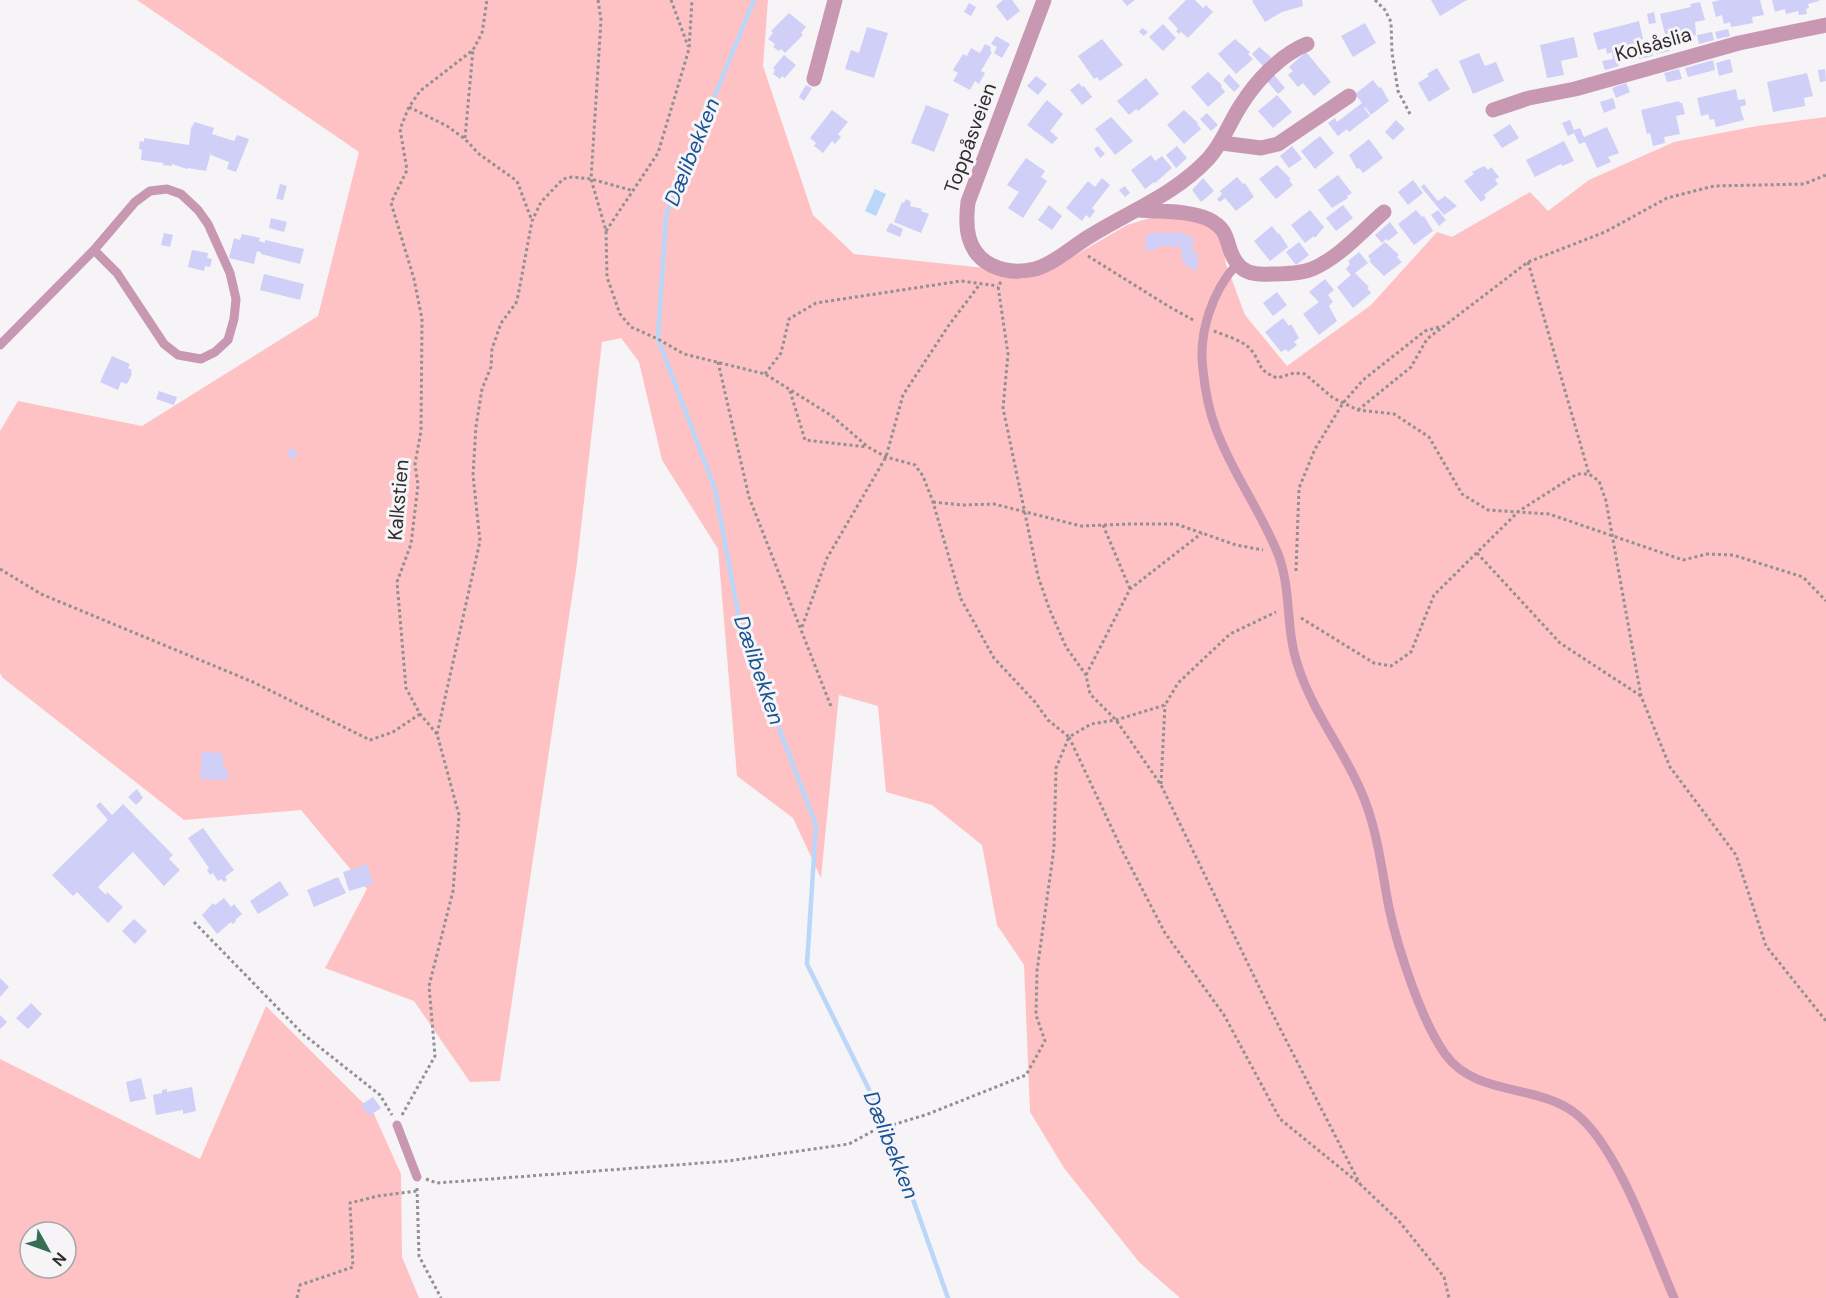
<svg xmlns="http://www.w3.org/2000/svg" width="1826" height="1298" viewBox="0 0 1826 1298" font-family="'DM Sans',sans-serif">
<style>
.green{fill:#fec2c5;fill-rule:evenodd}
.water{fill:#bad6f8}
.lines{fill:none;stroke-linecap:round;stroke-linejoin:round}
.stream{stroke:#bad6f8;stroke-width:4.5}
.building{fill:#cfcff8}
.path{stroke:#929092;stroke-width:3;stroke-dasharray:3 3;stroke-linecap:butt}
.lane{stroke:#c897b1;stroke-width:9}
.street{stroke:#c897b1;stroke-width:15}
.labels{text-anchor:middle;stroke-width:6;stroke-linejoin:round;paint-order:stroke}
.street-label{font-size:20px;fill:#2f2e2f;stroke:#f6f4f7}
.water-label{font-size:21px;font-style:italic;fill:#185395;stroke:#f6f4f7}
</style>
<rect width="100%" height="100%" fill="#f6f4f7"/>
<!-- green -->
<path class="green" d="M137 0H768L763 66 813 215 854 254 985 268 1022 279 1050 270 1127 225 1150 218H1182L1215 227 1223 242 1226 264 1245 315 1287 366 1371 305 1437 232 1452 237 1530 192 1548 211 1589 180 1674 142 1757 126 1826 117V1298H1180L1139 1262 1064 1168 1030 1112 1024 965 997 925 982 845 932 805 886 792 878 706 839 695 821 878 793 818 737 776 718 549 662 460 639 362 621 338 602 342 577 563 500 1081 470 1082 414 1001 325 968 367 889 301 810 184 820 3 678 0 673V431L18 401 142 426 318 316 359 152Z
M266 1006 374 1114 401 1174 402 1257 419 1298H0V1059L200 1159ZM30 1232H66V1268H30Z"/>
<!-- water -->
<path class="water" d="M875 189 886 194 876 216 865 211Z"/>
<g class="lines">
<!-- stream -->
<path class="stream" d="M754 0 666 215 658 339 715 489 741 629 816 825 807 964 887 1126 948 1298"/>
</g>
<!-- building -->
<path class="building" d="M1003 0H1012L1020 11 1007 21 996 6Z
M1122 0H1135L1127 6Z
M1186 0H1195L1203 8 1206 5 1213 12 1188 38 1181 32 1179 34 1176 31 1178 29 1168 18Z
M1254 0H1302L1303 6 1282 12 1265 22 1252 1Z
M1431 0H1467L1440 16Z
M1720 0H1760L1764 15 1752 17 1753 23 1731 27 1730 22 1724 24 1722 15 1716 17 1712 2Z
M1772 0H1819V1L1808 4 1809 8 1806 9 1807 14 1799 15 1798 11 1786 14 1785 9 1775 12Z
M1700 2 1705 20 1695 22 1696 35 1667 42 1660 14 1691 7 1690 4Z
M969 3 976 7 971 16 964 12Z
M1654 12 1656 23 1649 24 1647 14Z
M789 13 806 27 801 33 803 35 785 53 781 49 779 51 773 47 775 44 768 39 773 33 771 31Z
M1639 21 1643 39 1637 41 1638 46 1633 47 1634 51 1616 58 1619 66 1605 70 1602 61 1613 59 1612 52 1607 54 1606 48 1598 50 1593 33Z
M1365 23 1376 43 1353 57 1341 36Z
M1163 24 1176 38 1163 51 1149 37Z
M867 27 888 33 874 78 845 69 851 50 859 53Z
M1142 28 1148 32 1144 36 1139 32Z
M1728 29 1730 36 1717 39 1715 32Z
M1712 32 1714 40 1699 44 1697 35Z
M996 36 1010 44 1002 58 994 53 997 47 991 44Z
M1574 37 1578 57 1561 61 1564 75 1547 78 1540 45Z
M1102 39 1123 65 1100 81 1097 77 1094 79 1078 56Z
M1235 39 1250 52 1248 54 1253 59 1236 74 1218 54Z
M1668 42 1670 51 1656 54 1654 46Z
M985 44 991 47 990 51 992 52 981 71 985 73 979 84 975 81 970 90 953 81 958 73 953 70 963 54 967 56 971 48 980 53Z
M1259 47 1271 57 1263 66 1252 54Z
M1651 47 1653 56 1639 59 1637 50Z
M1306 52 1331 82 1314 96 1303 83 1298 87 1288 75 1293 71 1289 67Z
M1479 53 1485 66 1496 62 1504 81 1473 94 1459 61Z
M784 55 796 65 785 78 782 76 780 79 773 74 775 70 773 68Z
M1730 59 1733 72 1719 76 1716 63Z
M1713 60 1715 70 1688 77 1685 68Z
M1437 68 1450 89 1429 102 1418 83 1429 76 1427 74Z
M1679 69 1682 79 1667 82 1664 73Z
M1825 69 1826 81 1820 82 1818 70Z
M1208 72 1222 85 1221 87 1225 92 1208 107 1191 87Z
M1807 73 1813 96 1804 98 1805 106 1773 112 1767 82Z
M1229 74 1240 86 1234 92 1223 80Z
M1274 75 1285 88 1278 94 1267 81Z
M1036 76 1047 84 1038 95 1027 86Z
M1146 78 1159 94 1138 111 1136 109 1129 115 1117 101Z
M1373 80 1379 88 1381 87 1389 101 1371 115 1365 107 1364 108 1370 116 1349 132 1347 129 1338 136 1328 123 1335 118 1337 122 1362 103 1355 94Z
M1079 83 1082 87 1084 86 1092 97 1082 105 1070 90Z
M1626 83 1630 92 1616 98 1612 88Z
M806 85 812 88 804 101 799 97Z
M1736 89 1738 100 1745 99 1746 105 1740 107 1744 120 1716 127 1714 119 1710 120 1708 114 1701 116 1697 98Z
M1277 95 1292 112 1273 128 1258 111Z
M1613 98 1616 108 1604 113 1600 102Z
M1047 100 1063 114 1050 131 1058 138 1052 144 1027 125Z
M1679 101 1680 103H1682L1685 114 1676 116 1680 134 1664 137 1665 143 1653 146 1650 133 1647 134 1641 110Z
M926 105 949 114 934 152 911 143Z
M832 110 848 122 838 134 841 137 835 144 832 141 823 153 814 146 816 143 810 138Z
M1184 110 1198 123 1197 124 1201 129 1184 144 1167 125Z
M1207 113 1218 125 1211 131 1200 119Z
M1111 117 1133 141 1115 155 1095 129Z
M1396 120 1405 129 1393 140 1385 132Z
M1570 120 1574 130 1580 128 1584 137 1607 127 1619 153 1608 157 1611 162 1597 168 1585 142 1579 144 1574 133 1568 136 1562 123Z
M195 122 214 128 212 134 234 141 237 135 249 139 236 172 227 169 229 162 211 155V152L206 171 188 168 187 169 172 164V166L163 165V163L141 160 142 150 139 149 140 141 144 142V138L189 145 191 128Z
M1510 124 1519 138 1502 148 1493 135Z
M1320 136 1334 153 1315 169 1301 151Z
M1369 139 1383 158 1363 173 1359 168 1357 169 1349 155Z
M1564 141 1574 161 1562 166 1561 164 1535 177 1526 160Z
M1098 146 1105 154 1100 158 1094 149Z
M1177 146 1187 158 1176 168 1166 155Z
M1292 146 1302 159 1289 168 1280 156Z
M1151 155 1155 161 1162 156 1172 168 1155 183 1154 182 1145 189 1131 170Z
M1026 158 1045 171 1041 177 1047 181 1023 218 1008 208 1019 192 1007 185Z
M1277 165 1291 179 1289 180 1293 185 1276 199 1259 179Z
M1484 166 1488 170 1491 167 1499 177 1495 180 1498 184 1484 195 1486 198 1481 202 1464 181 1474 174 1472 172Z
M1338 175 1352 193 1347 196 1348 198 1332 208 1318 190Z
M1237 177 1243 184 1245 183 1254 197 1236 211 1225 198 1220 202 1217 199 1222 194 1220 191Z
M1102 178 1110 185 1092 208 1095 211 1090 218 1086 215 1082 221 1066 208 1088 181 1095 187Z
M1203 178 1214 191 1201 202 1192 190Z
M1413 180 1423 193 1408 205 1398 192Z
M280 184 287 186 283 200 276 199Z
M1424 184 1438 201 1445 196 1457 206 1444 215 1421 187Z
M1125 186 1130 193 1125 197 1119 190Z
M906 199 911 202 910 206 922 209 921 211 929 214 921 233 894 222 902 202 904 203Z
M1049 205 1062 216 1052 230 1038 220Z
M1343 205 1353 218 1336 231 1326 218Z
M1310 210 1324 227 1315 238 1314 236 1305 243 1291 225Z
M1416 210 1422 217 1424 216 1433 231 1414 245 1398 224Z
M1438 210 1446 220 1439 226 1431 215Z
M271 218 287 222 284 232 269 228Z
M1390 222 1398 233 1388 241 1386 239 1382 243 1375 235Z
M890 223 903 229 900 237 886 231Z
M1272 226 1278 234 1279 233 1288 247 1270 261 1254 241Z
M1155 232 1185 233V236H1193V253H1198L1197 270 1190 269 1182 260 1181 247 1158 246 1157 250H1145L1146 234H1155Z
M164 233 173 235 170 247 161 245Z
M242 234 260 238 259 241 265 243V240L304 249 300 264 261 254 262 253 257 251 254 264 229 258 234 238 240 240Z
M1299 242 1309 255 1296 265 1286 252Z
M1385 242 1399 255 1397 257 1402 262 1384 276 1369 261 1371 260 1368 256Z
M192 250 208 253 207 258 212 259 210 267 205 266 204 271 188 267Z
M1359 252 1368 263 1355 273 1369 287 1367 288 1371 293 1353 308 1337 287 1351 275 1346 269 1350 264 1348 261Z
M264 274 304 284 300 300 260 290Z
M1325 279 1334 290 1328 295 1333 302 1329 306 1337 321 1319 335 1303 314 1319 302 1309 292Z
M1277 292 1287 305 1273 316 1263 303Z
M1283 318 1289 326 1291 324 1299 338 1294 342 1297 345 1288 352 1286 349 1281 352 1265 332Z
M112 356 130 364 128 368 132 370 131 373 132 374 127 384 121 382 118 390 100 382Z
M159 391 177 397 174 405 156 399Z
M294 448 298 456 290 459 287 451Z
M202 752 222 753 224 769H228V780L200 779Z
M137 789 143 798 136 805 128 797Z
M100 802 112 815 123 804 173 855 169 859 180 870 164 886 133 852 98 887 106 895 107 892 123 907 108 923 77 892 73 896 52 875 108 820 96 806Z
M203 828 234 870 225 877 227 880 224 882 221 879 218 881 213 873 210 875 207 870 209 868 188 838Z
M367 864 373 884 349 891 343 872Z
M338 877 346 893 314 907 307 890Z
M280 881 289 895 258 914 250 901Z
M224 898 231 907 234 904 242 914 235 920 236 921 233 924 231 922 217 934 202 915 213 903 215 905Z
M134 919 147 931 135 944 122 931Z
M0 978 9 987 0 997Z
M31 1003 42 1014 28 1029 16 1018Z
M0 1015 7 1022 0 1029Z
M141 1078 146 1099 130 1102 126 1082Z
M192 1087 196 1111 183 1114V1110L156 1115 153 1095 162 1093V1090L167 1089V1092Z
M373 1097 381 1108 369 1116 361 1105Z"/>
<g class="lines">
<!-- path -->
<path class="path" d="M598 0 601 20 591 179 606 231 607 277 620 314 631 327 658 339 684 354 765 374 832 416 868 447 886 457 915 465 923 476 933 502 961 599 994 658 1035 702 1048 720 1069 737 1091 724 1116 720 1165 705 1178 683 1230 634 1276 612
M671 0 688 46
M1375 0 1385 10 1391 22 1392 53 1398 91 1410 114
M409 107 447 126 465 139 479 154 517 181 532 221
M465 138 473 50
M606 231 658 153 689 49 692 0
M1088 256 1168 306 1195 321
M1528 262 1589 474
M1001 282 998 286 1008 354 1003 408 1038 576 1049 608 1066 647 1086 675 1090 694 1116 720 1161 785 1268 1005 1360 1184
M1214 331C1226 336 1245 341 1252 351 1263 366 1256 369 1277 378L1294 373 1305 374 1333 398 1358 410 1394 414 1429 437 1462 494 1488 510 1549 514 1683 560 1707 554 1733 555 1803 577 1826 601
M718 362 749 497 832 709
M765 374 781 353 789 319 816 303 961 281 998 286
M790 391 805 440 867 447
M1358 410 1411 367 1427 339 1528 262 1605 232 1667 198 1714 186 1804 184 1826 175
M933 502 962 505 994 504 1081 526 1130 524H1176L1236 545 1263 550
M1103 525 1130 589
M1477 553 1560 643 1641 696
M0 569 41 594 253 682 370 740 393 732 420 714
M1296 571 1299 488 1315 449 1343 403 1363 380 1425 331 1442 326
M1301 618 1374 663 1391 666 1411 652 1434 595 1519 511 1577 474H1589L1599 481 1606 501 1641 696 1670 767 1736 855 1766 946 1826 1021
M802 627 827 558 886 457 903 395 949 325 980 284
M1086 675 1130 589 1202 533
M437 734 480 541 473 475 476 426 482 389 491 367 492 349 501 323 516 303 518 296 532 221 541 202 563 179 572 177 591 179 634 191
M1069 737 1123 852 1165 933 1224 1015 1280 1119 1360 1184 1399 1221 1444 1277 1449 1298
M1161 784 1165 705
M194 922 303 1034 380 1095 392 1115
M402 1115 435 1056 429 986 453 891 459 815 437 734 420 714 406 688 397 582 411 544 418 485 415 464 421 431 422 319 414 279 391 203 407 170 400 129 409 107 420 91 473 50 482 33 487 0
M426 1179 437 1183 728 1161 849 1144 873 1131 928 1114 1026 1075 1045 1041 1036 1015 1037 971 1054 848 1056 768 1069 737
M417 1188 419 1256 441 1298
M297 1298 300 1285 353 1267 350 1203 378 1196 417 1191"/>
<!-- lane -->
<path class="lane" d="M1237 264C1212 291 1198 334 1203 370 1205 390 1209 411 1216 429 1232 473 1261 511 1278 554 1292 590 1285 629 1298 666 1315 720 1356 764 1371 819 1380 848 1383 878 1389 908 1398 949 1421 1020 1445 1054 1476 1097 1536 1083 1575 1113 1618 1146 1652 1247 1674 1298
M0 345 94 250 135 202 150 191 167 189 181 194 198 210 208 224 230 273 236 299 234 319 228 340 215 352 201 359 178 355 164 344 117 273 94 250
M397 1125 417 1177"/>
<!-- street -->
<path class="street" d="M1044 0 968 202C965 226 966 252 991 265 1005 272 1019 273 1035 269 1055 263 1072 247 1090 236 1130 211 1174 195 1208 159 1223 143 1229 123 1241 105 1256 81 1280 55 1307 44
M814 79 835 0
M1493 110 1529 98 1575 89 1739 43 1826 25
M1222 143 1261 148 1278 144 1349 96
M1139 210C1160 212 1188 210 1208 219 1233 231 1224 247 1237 263 1244 274 1259 275 1271 274 1284 274 1299 274 1312 269 1339 258 1362 231 1384 212"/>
</g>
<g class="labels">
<!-- street labels -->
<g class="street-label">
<text transform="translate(1653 44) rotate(-16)" y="7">Kolsåslia</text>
<text transform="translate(970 138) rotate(-70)" y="7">Toppåsveien</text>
<text transform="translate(398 500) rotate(-85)" y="7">Kalkstien</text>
</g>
<!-- water labels -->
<g class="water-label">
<text transform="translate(692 152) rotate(-68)" y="7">Dælibekken</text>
<text transform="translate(759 670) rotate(71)" y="7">Dælibekken</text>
<text transform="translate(891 1145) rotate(68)" y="7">Dælibekken</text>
</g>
</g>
<!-- north arrow -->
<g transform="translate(48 1250) rotate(130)"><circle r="28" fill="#f6f4f7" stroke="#a6a5a7" stroke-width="1.5"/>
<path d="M0-4.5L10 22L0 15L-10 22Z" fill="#356d55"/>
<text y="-9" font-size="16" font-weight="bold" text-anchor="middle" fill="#2f2e2f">N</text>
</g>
</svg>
